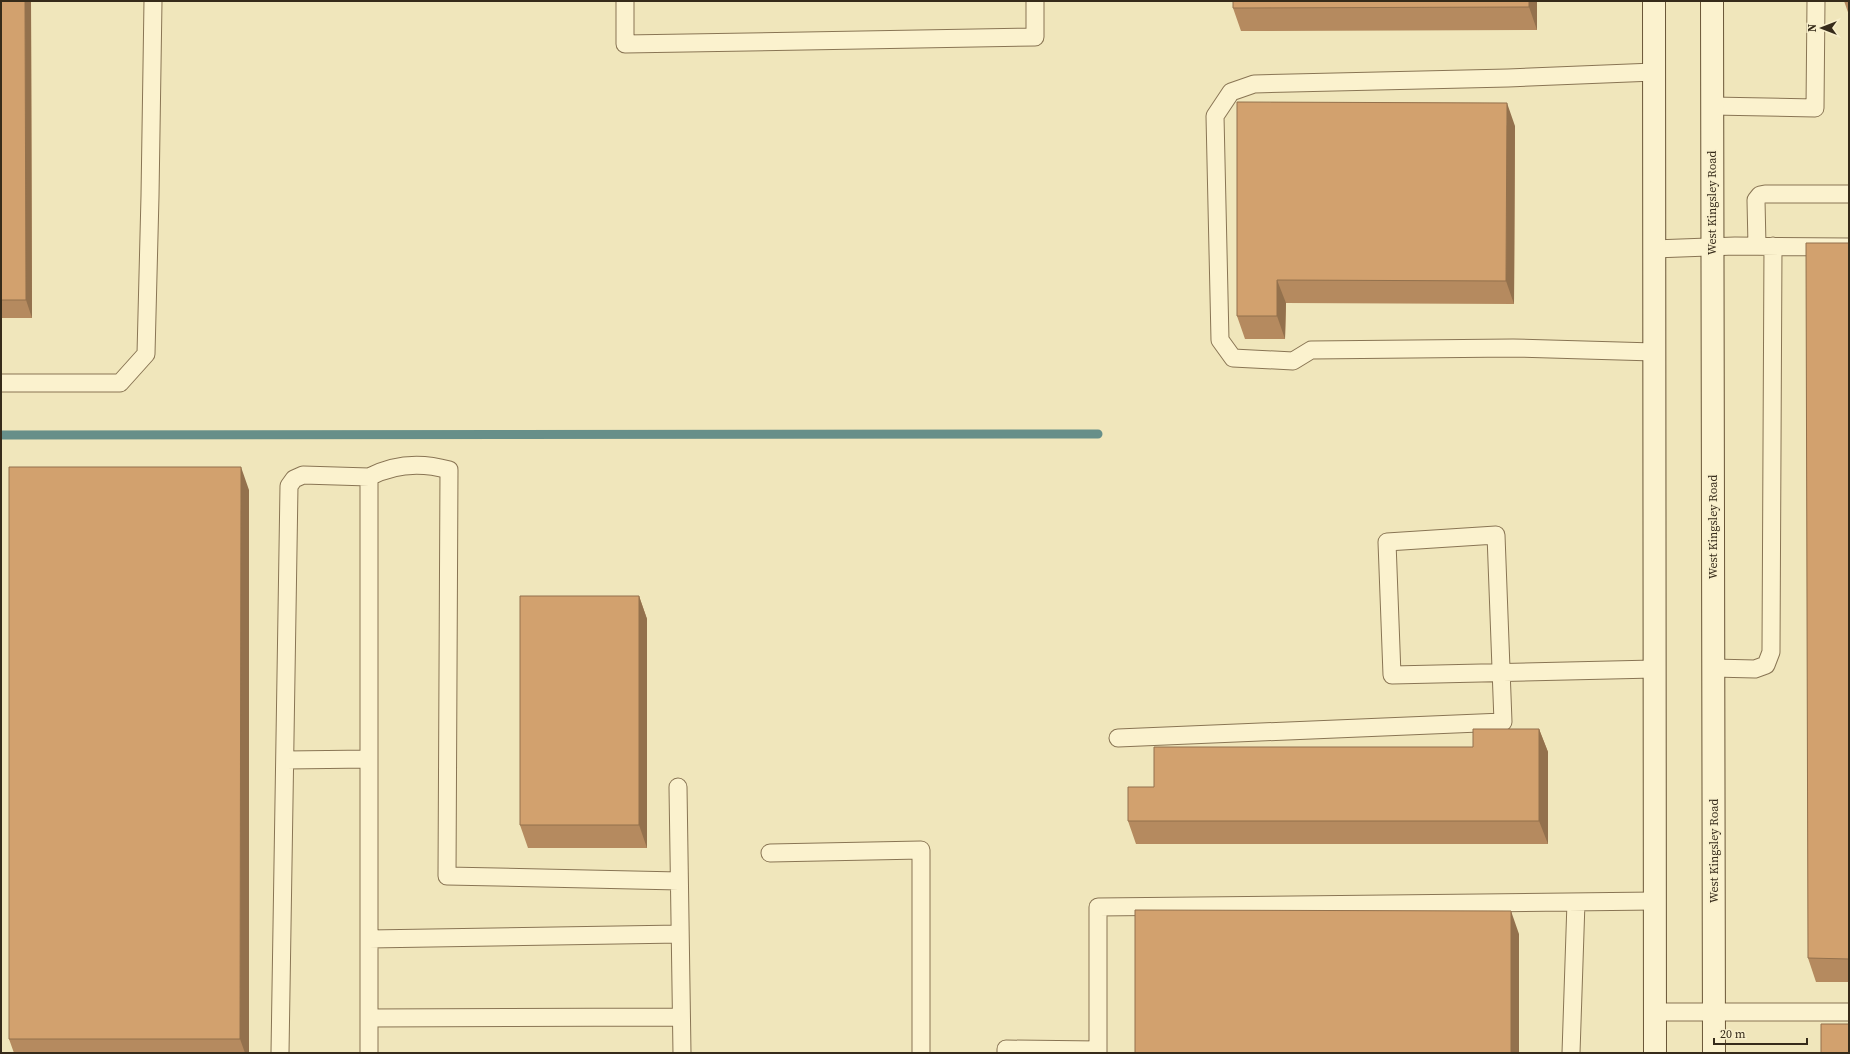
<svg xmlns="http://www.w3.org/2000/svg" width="1850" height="1054" viewBox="0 0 1850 1054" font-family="'Source Serif 4',serif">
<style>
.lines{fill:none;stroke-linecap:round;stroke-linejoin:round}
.stream{stroke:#678f89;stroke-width:9}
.lane-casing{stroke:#897554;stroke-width:19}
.secondary-casing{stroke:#6a5637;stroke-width:24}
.lane{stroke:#fbf2ce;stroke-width:17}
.secondary{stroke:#fbf2ce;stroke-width:22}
.wall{fill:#b58a5f}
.shaded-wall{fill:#93714d}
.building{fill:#d2a16e;stroke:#93714d}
.labels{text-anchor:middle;stroke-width:3;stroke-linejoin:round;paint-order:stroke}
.street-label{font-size:12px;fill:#362b1a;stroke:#f8efcb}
</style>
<rect width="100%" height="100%" fill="#f0e6bb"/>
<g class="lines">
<!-- stream -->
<path class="stream" d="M1 435 1098 434"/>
<!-- lane casing -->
<g class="lane-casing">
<path id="lane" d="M625 1V44L1035 37V1
M1654 72 1508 78 1254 84 1231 92 1215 116 1220 340 1233 358 1293 361 1311 350 1513 348 1654 352
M1712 106 1815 108 1816 1
M1757 246 1756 200 1760 195 1765 194H1849
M1654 249 1735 246 1849 247
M1 383H120L146 354 150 196 153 1
M1713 668 1755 669 1766 665 1771 652 1773 246
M1118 738 1503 722 1496 535 1387 542 1392 675 1654 669
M286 760 369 759
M678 787 682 1053
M770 853 921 850V1053
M369 939 680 934
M1655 1012H1849
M369 1018 681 1017
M280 1053 289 486 294 479 303 475 369 477
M369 1053V477C394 464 421 462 449 470L447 876 679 881
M1006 1053V1049L1098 1050
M1098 1053V907L1655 901
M1571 1053 1576 902"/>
</g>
<!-- secondary casing -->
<g class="secondary-casing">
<path id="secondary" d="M1654 1 1655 1053
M1712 1 1714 1053"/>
</g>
<!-- lane -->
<use href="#lane" class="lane"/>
<!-- secondary -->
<use href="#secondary" class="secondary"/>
</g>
<!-- wall -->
<path class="wall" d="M1 1H31L32 318H1Z
M1537 1V30L1241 31 1233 8Z
M1844 1H1849V15Z
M1237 102 1515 126 1514 304 1286 303 1285 339H1245L1237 316Z
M1849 243V982H1816L1808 958Z
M249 490V1053H14L9 1039Z
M639 596 647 619V848H528L520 825Z
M1539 729 1548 752V844H1136L1128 821 1154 787 1473 747Z"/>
<!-- shaded-wall -->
<path class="shaded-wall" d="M25 1H31L32 318 26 300Z
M1529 1H1537V30L1529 7Z
M1507 103 1515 126 1514 304 1506 281Z
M1277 280 1286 303 1285 339 1277 316Z
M241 467 249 490V1053H245L240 1039Z
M639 596 647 619V848L639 825Z
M1539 729 1548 752V844L1539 821Z
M1511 911 1519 934V1053H1511Z"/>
<!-- building -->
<path class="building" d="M1 1H25L26 300H1Z
M1233 1H1529V7L1233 8Z
M1237 102 1507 103 1506 281 1277 280V316H1237Z
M1806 243H1849V959L1808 958Z
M9 467H241L240 1039H9Z
M520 596H639V825H520Z
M1473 729H1539V821H1128V787H1154V747H1473Z
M1135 910 1511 911V1053H1135Z
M1821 1024H1849V1053H1821Z"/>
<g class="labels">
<!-- street labels -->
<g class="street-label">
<text transform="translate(1712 203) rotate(-90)" y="4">West Kingsley Road</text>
<text transform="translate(1713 527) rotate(-90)" y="4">West Kingsley Road</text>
<text transform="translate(1714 851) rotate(-90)" y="4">West Kingsley Road</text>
</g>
</g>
<!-- border -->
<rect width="1850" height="1054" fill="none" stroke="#362b1a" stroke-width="4"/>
<!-- north arrow -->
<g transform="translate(1822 28) rotate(270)" stroke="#f8efcb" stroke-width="3" paint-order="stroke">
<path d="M0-3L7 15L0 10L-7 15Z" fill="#362b1a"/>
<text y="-6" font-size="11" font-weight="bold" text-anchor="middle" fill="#362b1a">N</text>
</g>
<!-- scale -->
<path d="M1714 1038v6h93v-6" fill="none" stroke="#362b1a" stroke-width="2"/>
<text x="1720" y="1038" font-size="12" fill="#362b1a" stroke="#f8efcb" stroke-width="3" paint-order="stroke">20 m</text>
</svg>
